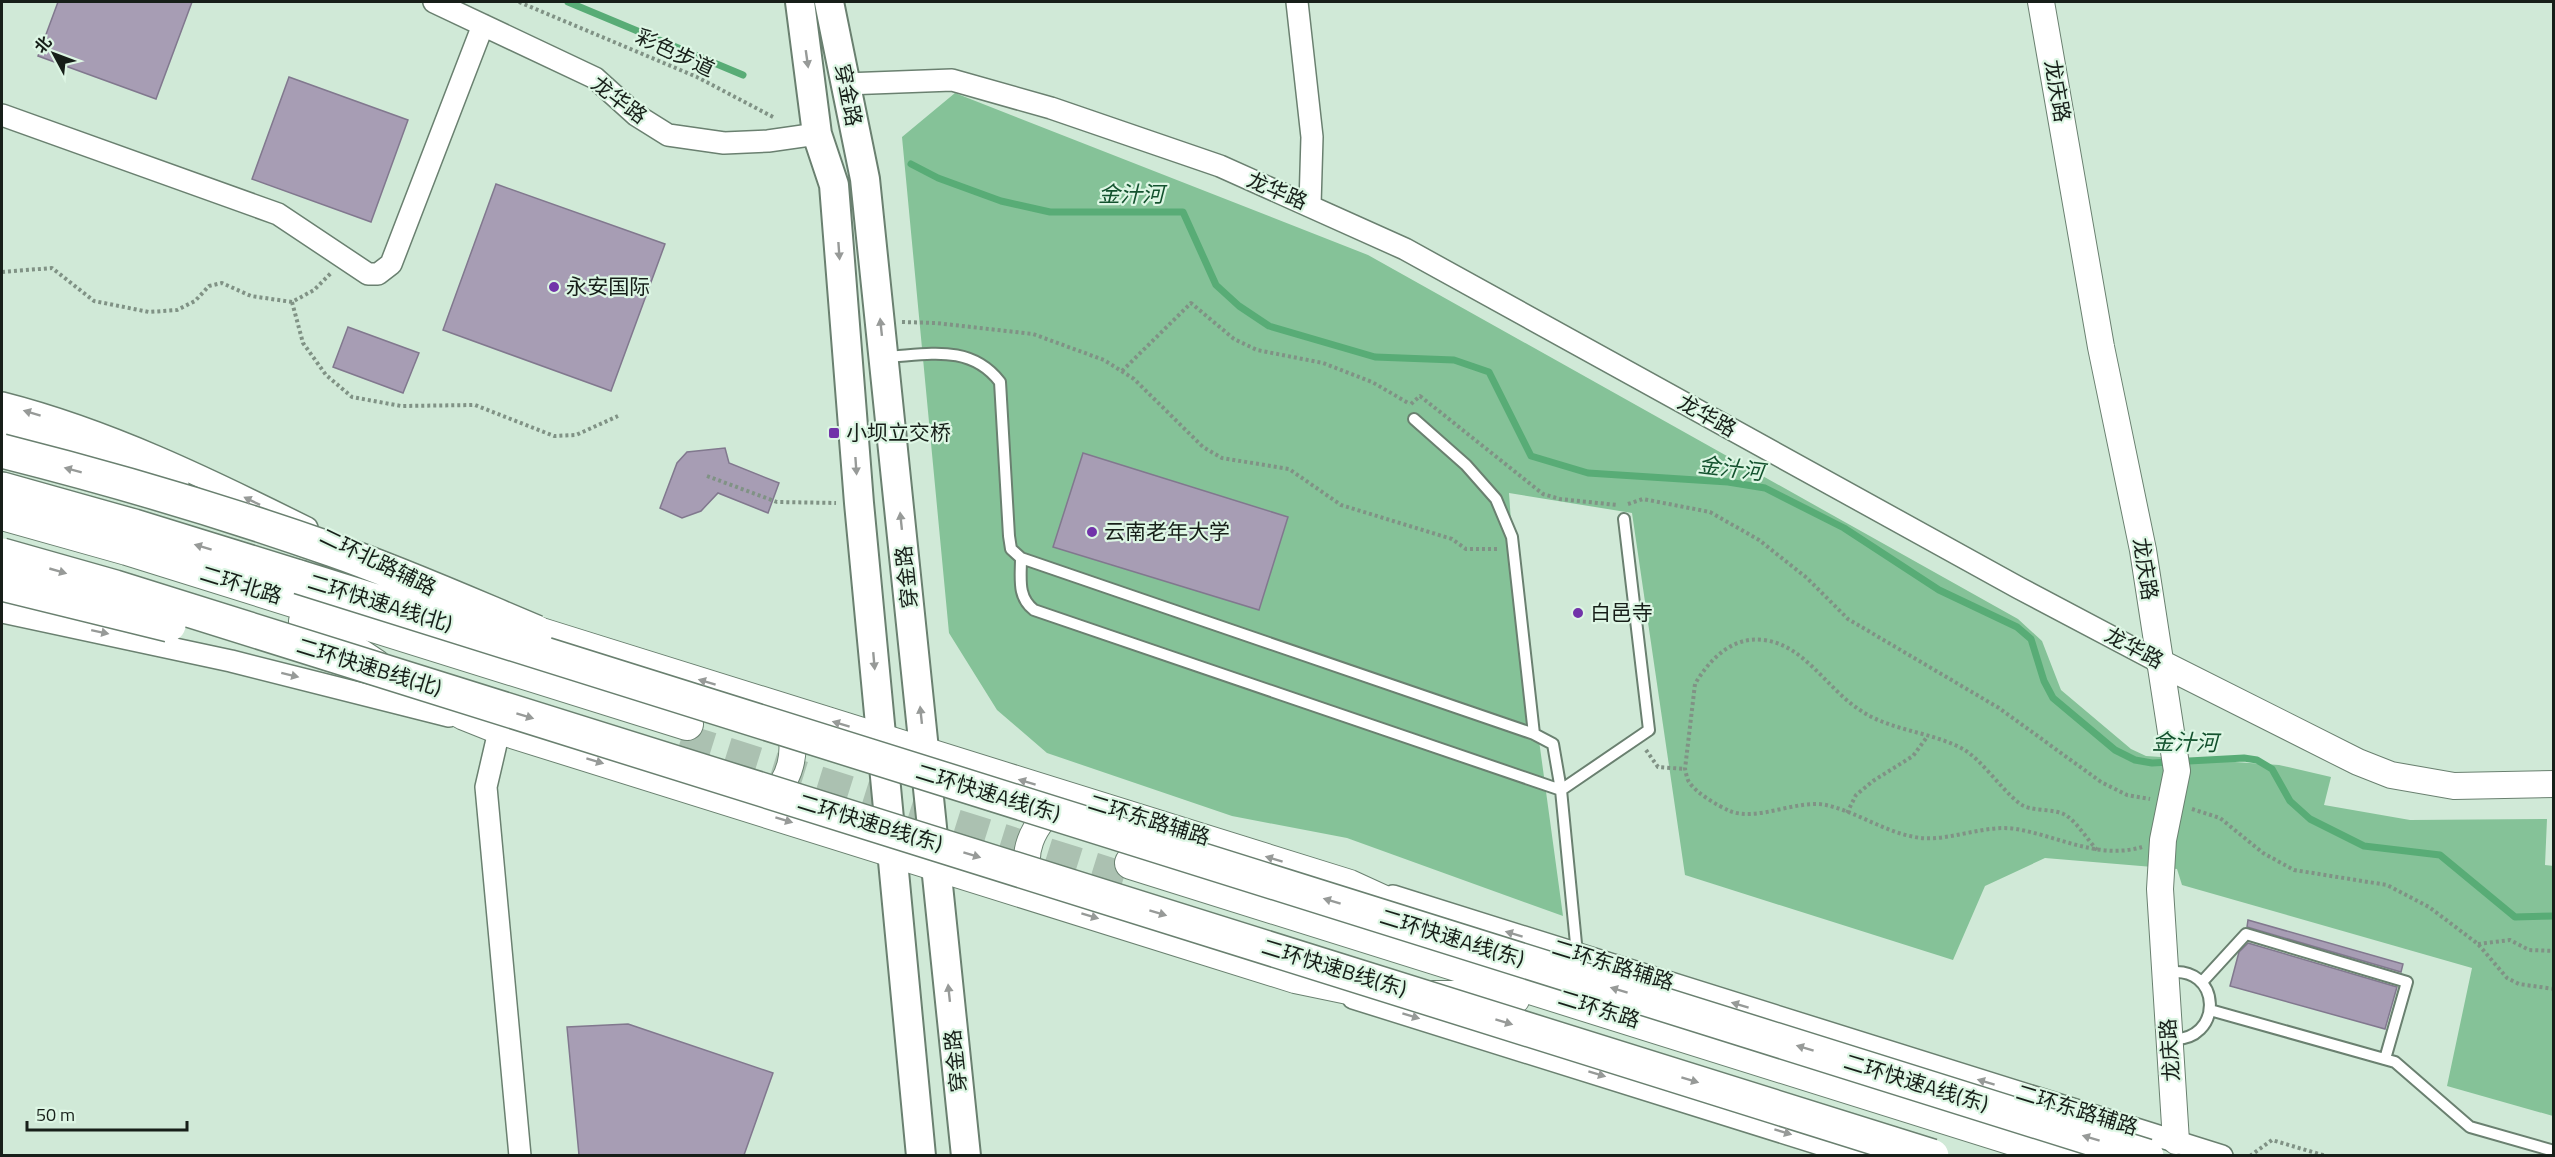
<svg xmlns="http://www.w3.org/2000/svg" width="2555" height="1157" viewBox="0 0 2555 1157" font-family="'Titillium Web','Noto Sans SC',sans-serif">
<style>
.green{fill:#85c298}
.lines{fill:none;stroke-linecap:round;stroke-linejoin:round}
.stream{stroke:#58ac76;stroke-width:7}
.building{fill:#a79db4;stroke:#81788e;stroke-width:1.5}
.primary-tunnel{stroke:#abc1b1;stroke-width:32;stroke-dasharray:32 16;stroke-linecap:butt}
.service-casing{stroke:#6a8070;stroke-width:14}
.minor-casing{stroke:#6a8070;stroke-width:24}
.tertiary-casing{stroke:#6a8070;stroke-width:28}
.secondary-casing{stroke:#6a8070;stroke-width:32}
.primary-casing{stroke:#6a8070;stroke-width:34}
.trunk-casing{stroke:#6a8070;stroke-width:36}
.path{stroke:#809285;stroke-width:4;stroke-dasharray:3 3;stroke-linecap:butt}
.service{stroke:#fff;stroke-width:10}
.minor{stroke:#fff;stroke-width:21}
.tertiary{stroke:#fff;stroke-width:26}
.secondary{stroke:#fff;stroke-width:28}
.primary{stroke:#fff;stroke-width:32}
.trunk{stroke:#fff;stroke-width:33}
.trunk-bridge-casing{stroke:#6a8070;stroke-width:36;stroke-linecap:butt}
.trunk-bridge{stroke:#fff;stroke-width:33}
.oneway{fill:#979a98}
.poi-dot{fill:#7133a9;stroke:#ddf6e4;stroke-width:2}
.labels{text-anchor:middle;stroke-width:4.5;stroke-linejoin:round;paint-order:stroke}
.street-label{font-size:21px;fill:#171f19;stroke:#ddf6e4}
.poi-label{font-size:21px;fill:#171f19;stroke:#ddf6e4;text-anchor:start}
.water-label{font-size:22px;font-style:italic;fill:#13522e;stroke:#ddf6e4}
</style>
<rect width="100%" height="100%" fill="#d0e9d7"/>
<!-- green -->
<path class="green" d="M955 93 1368 255 2018 619 2042 641 2061 690 2131 749 2146 756 2279 765 2331 777 2324 805 2410 820 2547 819 2545 865 2554 866 2553 1116 2447 1086 2472 968 2182 885 2177 869 2045 858 1985 886 1953 960 1685 875 1632 513 1509 493 1513 550 1563 916 1347 838 1232 816 1047 753 997 710 949 633 902 137Z"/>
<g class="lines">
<!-- stream -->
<path class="stream" d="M568 2 743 75
M911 164 938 178 1001 201 1050 212H1183L1216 285 1239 306 1269 326 1375 357 1454 360 1489 372 1531 456 1588 473 1728 482 1765 488 1844 528 1939 590 2017 627 2031 639 2044 681 2053 698 2115 750 2135 760 2152 763 2244 758 2257 760 2272 769 2290 801 2310 819 2364 846 2440 855 2515 917 2554 916"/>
</g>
<!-- building -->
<path class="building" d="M58 2H192L156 99 38 56Z
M289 77 408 120 371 222 252 179Z
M496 184 665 244 611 391 443 330Z
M348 327 419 353 403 393 333 367Z
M725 448 729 463 779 483 768 513 718 493 701 511 682 518 660 508 677 463 687 452Z
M1083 453 1288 517 1259 610 1053 547Z
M2248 920 2403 964 2401 972 2247 927Z
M2248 943 2397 987 2385 1029 2230 986 2239 952Z
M628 1024 773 1073 744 1155H579L567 1027Z"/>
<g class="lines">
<!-- primary-tunnel -->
<path class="primary-tunnel" d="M681 739 1127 879"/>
<!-- service casing -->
<g class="service-casing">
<path id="service" d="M884 357C927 355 970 343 1000 382L1009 536 1011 549 1021 558 1534 734 1553 744 1561 790 1577 954
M1414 419 1466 465 1496 499 1512 537 1534 734
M1021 558C1021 578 1017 597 1034 610L1561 790 1649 730 1624 519
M2166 973C2223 962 2225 1044 2169 1039
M2202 982 2246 934 2407 982 2385 1059
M2210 1010 2395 1062 2470 1127 2554 1151"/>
</g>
<!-- minor casing -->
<g class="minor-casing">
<path id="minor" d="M434 2 595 78 636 115 668 135 724 143 768 141 817 134
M1297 2 1312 137 1310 205
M845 84 952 80 1051 108 1220 166 1405 249 2019 588 2159 662
M2 115 278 214 368 274H378L391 264 483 25
M2 403C108 430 209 479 307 528
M2 612 231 661 449 716
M484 726 499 731 486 787 520 1156
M1393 896 2222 1156
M1353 998 1858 1156"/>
</g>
<!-- tertiary casing -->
<g class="tertiary-casing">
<path id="tertiary" d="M2041 2 2101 347 2143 550 2177 771 2163 840 2160 889 2176 1141
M302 621 338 637 377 663
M519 624 1350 883 1385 899 1421 920
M2159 662 2358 762 2391 775 2454 786 2554 784
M415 690 464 717 499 731 1295 980 1348 991 1388 994
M761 802C792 787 800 747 785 717
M1036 889C1015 859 1033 819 1063 804
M1433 994H1481L1516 1000"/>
</g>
<!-- secondary casing -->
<g class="secondary-casing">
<path id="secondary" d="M800 2 817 134 834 185 859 503 921 1156
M829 2 865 179 966 1156"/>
</g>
<!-- primary casing -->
<g class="primary-casing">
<path id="primary" d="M2 514 127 549 687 724
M1131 863 2067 1156"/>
</g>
<!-- trunk casing -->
<g class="trunk-casing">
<path id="trunk" d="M2 423 92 453 172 485
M2 489 134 526 299 577"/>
</g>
<!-- path -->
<path class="path" d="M519 2 697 77 775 118
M2 272 52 268 94 301 149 312 177 310 195 301 209 286 222 283 251 296 292 302 314 290 332 272
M292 302 303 343 326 375 352 397 401 406 475 405 554 436 576 435 618 416
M902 322 936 323 1033 334 1104 360 1134 379 1203 447 1222 458 1289 469 1341 505 1452 539 1466 549H1499
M1122 371 1191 303 1234 339 1257 350 1323 363 1372 382 1410 404
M1411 404 1420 396 1543 494 1560 499 1617 505
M707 476 777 502 836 503
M1628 504 1643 499 1710 512 1759 540 1807 578 1848 619 1999 708 2101 782 2127 795 2150 799
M1646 750 1658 767 1685 769
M2192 809 2220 818 2263 853 2294 870 2387 885 2429 907 2478 944 2507 978 2519 984 2554 989
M1847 813 1856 795 1873 781 1913 756 1927 737
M2097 850C2088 840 2078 824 2067 816 2054 807 2031 813 2019 803 2001 789 1982 760 1963 749 1930 731 1888 731 1857 708 1826 687 1803 644 1763 640 1732 636 1709 660 1695 684L1685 769C1686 773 1687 779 1689 782 1696 793 1718 806 1730 811 1757 822 1797 799 1826 805 1858 812 1887 834 1921 838 1951 841 1985 824 2016 829 2058 836 2099 860 2142 847
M2478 944 2510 940 2529 950 2554 951
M2250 1156 2272 1140 2326 1156"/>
<!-- service -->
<use href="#service" class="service"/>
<!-- minor -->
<use href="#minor" class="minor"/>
<!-- tertiary -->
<use href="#tertiary" class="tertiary"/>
<!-- secondary -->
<use href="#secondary" class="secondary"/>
<!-- primary -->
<use href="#primary" class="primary"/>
<!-- trunk -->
<use href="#trunk" class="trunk"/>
<!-- trunk-bridge casing -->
<g class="trunk-bridge-casing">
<path id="trunk-bridge" d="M2 451C113 479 225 512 333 550 402 574 469 604 536 632
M2 555 115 587 1932 1156
M299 577 2147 1156
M2 584 169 625"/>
</g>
<!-- trunk-bridge -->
<use href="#trunk-bridge" class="trunk-bridge"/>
</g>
<!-- one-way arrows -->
<defs><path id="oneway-solid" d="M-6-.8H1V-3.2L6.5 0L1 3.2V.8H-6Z" transform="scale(1.5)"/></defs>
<g class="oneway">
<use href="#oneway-solid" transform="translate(807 59) rotate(82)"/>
<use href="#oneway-solid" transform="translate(839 251) rotate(86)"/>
<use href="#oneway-solid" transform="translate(881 327) rotate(-96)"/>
<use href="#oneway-solid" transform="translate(32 413) rotate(-163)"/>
<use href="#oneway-solid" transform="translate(856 466) rotate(86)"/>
<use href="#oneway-solid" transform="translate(73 470) rotate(-165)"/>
<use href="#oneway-solid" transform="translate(252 501) rotate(-154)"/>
<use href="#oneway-solid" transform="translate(901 521) rotate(-96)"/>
<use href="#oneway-solid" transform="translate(203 547) rotate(-163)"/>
<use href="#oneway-solid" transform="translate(58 571) rotate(16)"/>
<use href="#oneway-solid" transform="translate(100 632) rotate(12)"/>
<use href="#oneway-solid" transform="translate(874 661) rotate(85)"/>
<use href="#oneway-solid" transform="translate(290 675) rotate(14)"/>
<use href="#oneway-solid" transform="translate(707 682) rotate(-163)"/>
<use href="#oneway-solid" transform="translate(921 715) rotate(-96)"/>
<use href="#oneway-solid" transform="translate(525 716) rotate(17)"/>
<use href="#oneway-solid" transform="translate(841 724) rotate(-163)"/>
<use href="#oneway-solid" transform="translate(595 761) rotate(17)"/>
<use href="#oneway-solid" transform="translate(1027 782) rotate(-163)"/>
<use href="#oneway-solid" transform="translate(784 820) rotate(17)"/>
<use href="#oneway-solid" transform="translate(972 855) rotate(17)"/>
<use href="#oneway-solid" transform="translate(1274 859) rotate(-163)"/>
<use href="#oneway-solid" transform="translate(1332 901) rotate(-163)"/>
<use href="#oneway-solid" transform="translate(1158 913) rotate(17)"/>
<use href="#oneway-solid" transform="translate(1090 916) rotate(17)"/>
<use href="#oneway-solid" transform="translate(1514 934) rotate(-163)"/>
<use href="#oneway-solid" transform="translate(1619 990) rotate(-163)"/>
<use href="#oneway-solid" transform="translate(949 993) rotate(-96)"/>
<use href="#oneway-solid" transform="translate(1740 1005) rotate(-163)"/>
<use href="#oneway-solid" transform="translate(1411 1016) rotate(17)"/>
<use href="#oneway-solid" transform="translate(1504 1022) rotate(17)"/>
<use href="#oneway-solid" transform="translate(1805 1048) rotate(-163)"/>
<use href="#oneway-solid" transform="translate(1597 1074) rotate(17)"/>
<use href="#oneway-solid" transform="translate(1690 1080) rotate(17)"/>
<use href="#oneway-solid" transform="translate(1986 1082) rotate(-163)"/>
<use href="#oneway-solid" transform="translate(1783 1132) rotate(17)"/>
<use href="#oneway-solid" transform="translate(2091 1138) rotate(-163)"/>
</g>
<!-- markers -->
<g class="poi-dot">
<circle cx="554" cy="287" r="6"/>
<rect x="828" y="427" width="12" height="12" rx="3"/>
<circle cx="1092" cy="532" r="6"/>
<circle cx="1578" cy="613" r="6"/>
</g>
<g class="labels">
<!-- street labels -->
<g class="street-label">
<text transform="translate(675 53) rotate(25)" y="7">彩色步道</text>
<text transform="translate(2057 91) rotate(80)" y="7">龙庆路</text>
<text transform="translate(848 95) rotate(79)" y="7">穿金路</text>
<text transform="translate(619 100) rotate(37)" y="7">龙华路</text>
<text transform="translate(1277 191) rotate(23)" y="7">龙华路</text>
<text transform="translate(1707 416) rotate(29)" y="7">龙华路</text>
<text transform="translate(378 562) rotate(26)" y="7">二环北路辅路</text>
<text transform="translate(2145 569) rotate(81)" y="7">龙庆路</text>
<text transform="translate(907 577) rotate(-96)" y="7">穿金路</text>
<text transform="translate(241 585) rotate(17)" y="7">二环北路</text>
<text transform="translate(380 603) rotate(17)" y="7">二环快速A线(北)</text>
<text transform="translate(2134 648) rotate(28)" y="7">龙华路</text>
<text transform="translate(369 667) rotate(17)" y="7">二环快速B线(北)</text>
<text transform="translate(988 793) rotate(17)" y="7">二环快速A线(东)</text>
<text transform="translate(1149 820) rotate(17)" y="7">二环东路辅路</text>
<text transform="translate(870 823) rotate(17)" y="7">二环快速B线(东)</text>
<text transform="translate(1452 938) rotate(17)" y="7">二环快速A线(东)</text>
<text transform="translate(1613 965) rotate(17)" y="7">二环东路辅路</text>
<text transform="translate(1334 968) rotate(17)" y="7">二环快速B线(东)</text>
<text transform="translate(1599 1009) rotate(17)" y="7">二环东路</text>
<text transform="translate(2170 1050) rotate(-94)" y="7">龙庆路</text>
<text transform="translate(956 1061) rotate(-96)" y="7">穿金路</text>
<text transform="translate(1916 1083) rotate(17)" y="7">二环快速A线(东)</text>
<text transform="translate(2077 1110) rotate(17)" y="7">二环东路辅路</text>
</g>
<!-- poi labels -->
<g class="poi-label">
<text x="566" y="294">永安国际</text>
<text x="846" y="440">小坝立交桥</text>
<text x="1104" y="539">云南老年大学</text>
<text x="1590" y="620">白邑寺</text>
</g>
<!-- water labels -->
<g class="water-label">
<text x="1131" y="202">金汁河</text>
<text transform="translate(1731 468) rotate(7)" y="8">金汁河</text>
<text transform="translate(2185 742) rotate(1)" y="8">金汁河</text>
</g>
</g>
<!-- border -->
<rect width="2555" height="1157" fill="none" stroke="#171f19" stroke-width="6"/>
<!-- north arrow -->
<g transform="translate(54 54) rotate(311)" stroke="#ddf6e4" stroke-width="4.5" paint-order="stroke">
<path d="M0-4.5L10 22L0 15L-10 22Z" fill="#171f19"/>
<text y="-9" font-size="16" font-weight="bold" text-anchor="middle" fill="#171f19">北</text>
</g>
<!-- scale -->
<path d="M27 1121v9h160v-9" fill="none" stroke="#171f19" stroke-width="3"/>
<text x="36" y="1121" font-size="18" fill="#171f19" stroke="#ddf6e4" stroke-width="4.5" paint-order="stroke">50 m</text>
</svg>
